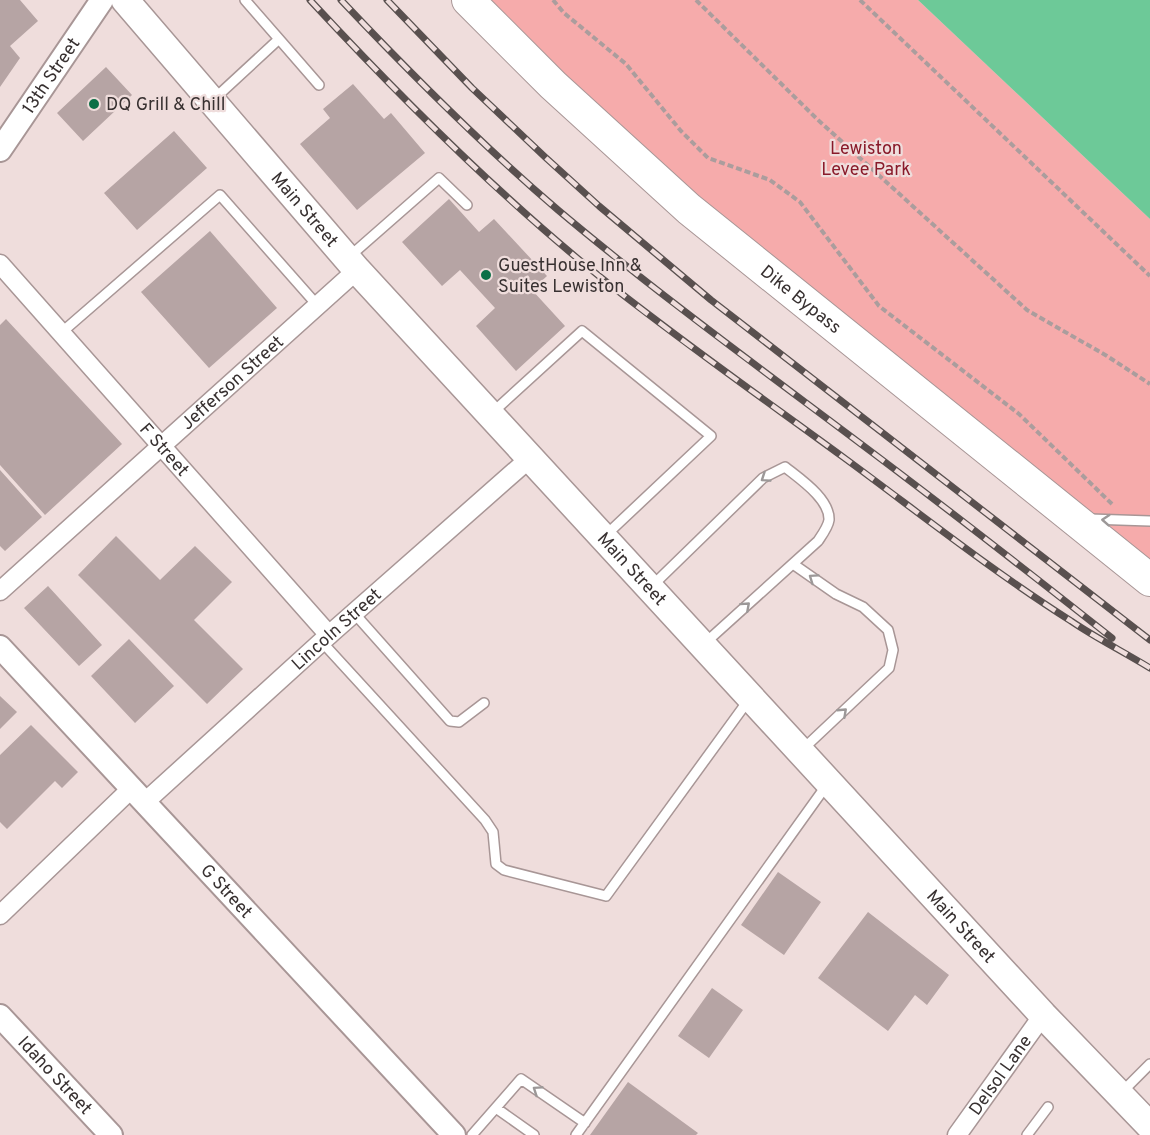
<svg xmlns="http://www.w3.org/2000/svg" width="1150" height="1135" viewBox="0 0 1150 1135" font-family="Overpass,sans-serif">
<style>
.green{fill:#f6abab}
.water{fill:#6dc998}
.building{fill:#b6a4a4}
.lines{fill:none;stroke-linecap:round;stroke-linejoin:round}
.service-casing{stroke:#a89696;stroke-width:12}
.minor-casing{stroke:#a89696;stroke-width:21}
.tertiary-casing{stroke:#a89696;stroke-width:26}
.secondary-casing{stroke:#a89696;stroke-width:30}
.trunk-casing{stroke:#a89696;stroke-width:34}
.path{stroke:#ab9d9d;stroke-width:4;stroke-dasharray:6 3;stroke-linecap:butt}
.service{stroke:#fff;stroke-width:9}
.minor{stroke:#fff;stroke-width:18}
.tertiary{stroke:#fff;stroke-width:22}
.secondary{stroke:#fff;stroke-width:27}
.trunk{stroke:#fff;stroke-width:32}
.rail-casing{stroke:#59504f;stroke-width:7}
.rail{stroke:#efdddc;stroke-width:4.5;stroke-dasharray:14;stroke-linecap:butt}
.oneway{stroke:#9c9898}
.poi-dot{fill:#0b7047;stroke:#efdddc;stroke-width:2}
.labels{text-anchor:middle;stroke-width:4.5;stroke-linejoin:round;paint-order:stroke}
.street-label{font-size:18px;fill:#383131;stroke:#efdddc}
.poi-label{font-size:18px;fill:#383131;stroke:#efdddc;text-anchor:start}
.park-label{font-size:18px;fill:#891a2a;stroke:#efdddc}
</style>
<rect width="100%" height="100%" fill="#efdddc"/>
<!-- green -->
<path class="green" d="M468 0H918L1150 219V580L1064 511Z"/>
<!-- water -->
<path class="water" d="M918 0H1150V219Z"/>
<!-- building -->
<path class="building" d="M0 0H20L38 21 10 46 20 58 0 87Z
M106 67 132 95 83 141 57 113Z
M353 84 384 119 391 113 425 153 357 210 300 144 330 118 323 109Z
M174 131 207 168 137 230 104 193Z
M449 199 479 232 494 219 547 276 532 290 565 326 516 371 476 326 495 308 460 270 442 286 402 242Z
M210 231 277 308 209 368 141 292Z
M6 319 122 444 45 515 0 465V325Z
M0 470 42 517 5 551 0 546Z
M116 536 160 580 195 546 232 582 194 620 243 669 207 704 78 575Z
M48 586 102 645 79 666 24 608Z
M129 639 174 686 135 723 91 676Z
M0 696 17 712 0 729Z
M31 725 78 772 62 788 55 781 7 829 0 822V755Z
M778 872 821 902 784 955 741 925Z
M868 912 949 975 927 1005 915 995 888 1031 818 978Z
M712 988 743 1010 709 1058 678 1036Z
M628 1082 698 1133 696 1135H590Z"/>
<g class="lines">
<!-- service casing -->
<g class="service-casing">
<path id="service" d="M279 39 319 85
M213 100 279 39 245 0
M349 257 439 178 467 205
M61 333 220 195 318 306
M492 413 582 331 711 436 606 535
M1090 519 1150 521
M793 564 836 594 863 607 888 630 893 650 889 668 802 750
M651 587 763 478 785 467C800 479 830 499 829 520 828 527 822 535 818 541L704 644
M354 613 450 721 459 722 484 703
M322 642 485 820 493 832 496 864 504 870 606 896 750 698
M1121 1093 1150 1064
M496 1108 534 1135
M472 1135 521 1079 585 1123
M576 1135 826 786
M1027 1135 1048 1107"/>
</g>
<!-- minor casing -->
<g class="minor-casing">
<g id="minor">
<path id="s1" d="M0 264 329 635"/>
<path id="s2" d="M0 591 357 270"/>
<path id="s3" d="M145 802 329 635 530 458"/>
<path d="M0 915 132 788"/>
<path id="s4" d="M957 1135 1043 1015"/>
</g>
</g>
<!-- tertiary casing -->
<g class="tertiary-casing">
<g id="tertiary">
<path id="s5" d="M0 150 102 0"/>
<path id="s6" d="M0 647 454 1135"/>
<path id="s7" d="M0 1016 111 1135"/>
</g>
</g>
<!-- secondary casing -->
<g class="secondary-casing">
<g id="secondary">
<path id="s8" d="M125 0 357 270 1043 1015 1150 1126"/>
</g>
</g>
<!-- trunk casing -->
<g class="trunk-casing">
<g id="trunk">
<path id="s9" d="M468 0 553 85 689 209 1150 580"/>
</g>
</g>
<!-- path -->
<path class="path" d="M553 0 564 13 626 64 681 131 708 158 770 180 800 202 879 306 1019 414 1112 504
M696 0 817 119 1027 310 1107 356 1150 384
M860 0 1150 276"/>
<!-- service -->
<use href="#service" class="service"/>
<!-- minor -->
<use href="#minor" class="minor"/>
<!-- tertiary -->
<use href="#tertiary" class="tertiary"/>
<!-- secondary -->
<use href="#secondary" class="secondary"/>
<!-- trunk -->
<use href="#trunk" class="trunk"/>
<!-- rail casing -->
<g class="rail-casing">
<path id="rail" d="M310 0C400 97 496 193 599 276 678 339 761 397 843 457 918 512 992 571 1071 621 1096 638 1124 652 1150 668
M341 0C410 73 481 144 558 210 653 290 753 363 853 438 940 503 1026 570 1112 638
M387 0 472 88 545 157 599 206 711 300 1150 640"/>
</g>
<!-- rail -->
<use href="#rail" class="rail"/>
</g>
<!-- one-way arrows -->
<defs><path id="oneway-chevron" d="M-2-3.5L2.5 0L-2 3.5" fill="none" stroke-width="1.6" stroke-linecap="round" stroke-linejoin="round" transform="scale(1.5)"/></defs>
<g class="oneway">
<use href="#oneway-chevron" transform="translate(765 478) rotate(146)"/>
<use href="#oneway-chevron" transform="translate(1106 520) rotate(-176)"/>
<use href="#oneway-chevron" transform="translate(813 578) rotate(-145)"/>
<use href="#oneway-chevron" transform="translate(746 606) rotate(-42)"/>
<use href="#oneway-chevron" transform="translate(843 712) rotate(-43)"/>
<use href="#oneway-chevron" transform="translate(537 1090) rotate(-146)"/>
</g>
<!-- markers -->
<g class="poi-dot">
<circle cx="94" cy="104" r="6"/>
<circle cx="486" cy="275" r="6"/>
</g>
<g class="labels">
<!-- street labels -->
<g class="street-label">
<text dy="6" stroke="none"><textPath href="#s5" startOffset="90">13th Street</textPath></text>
<text dy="6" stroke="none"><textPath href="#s8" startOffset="276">Main Street</textPath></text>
<text dy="6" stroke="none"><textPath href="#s9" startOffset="448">Dike Bypass</textPath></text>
<text dy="6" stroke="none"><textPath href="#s2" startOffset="312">Jefferson Street</textPath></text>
<text dy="6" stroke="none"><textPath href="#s1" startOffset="248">F Street</textPath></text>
<text dy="6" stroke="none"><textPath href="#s8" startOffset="762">Main Street</textPath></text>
<text dy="6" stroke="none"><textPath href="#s3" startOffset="258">Lincoln Street</textPath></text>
<text dy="6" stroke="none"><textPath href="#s6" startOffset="333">G Street</textPath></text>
<text dy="6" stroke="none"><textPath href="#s8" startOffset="1248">Main Street</textPath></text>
<text dy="6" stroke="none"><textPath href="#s4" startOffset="74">Delsol Lane</textPath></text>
<text dy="6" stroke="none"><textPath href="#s7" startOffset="81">Idaho Street</textPath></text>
</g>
<!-- poi labels -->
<g class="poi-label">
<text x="106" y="110">DQ Grill &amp; Chill</text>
<text x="498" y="271">GuestHouse Inn &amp;<tspan x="498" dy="21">Suites Lewiston</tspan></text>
</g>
<!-- park labels -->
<g class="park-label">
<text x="866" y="154">Lewiston<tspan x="866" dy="21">Levee Park</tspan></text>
</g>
</g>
</svg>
